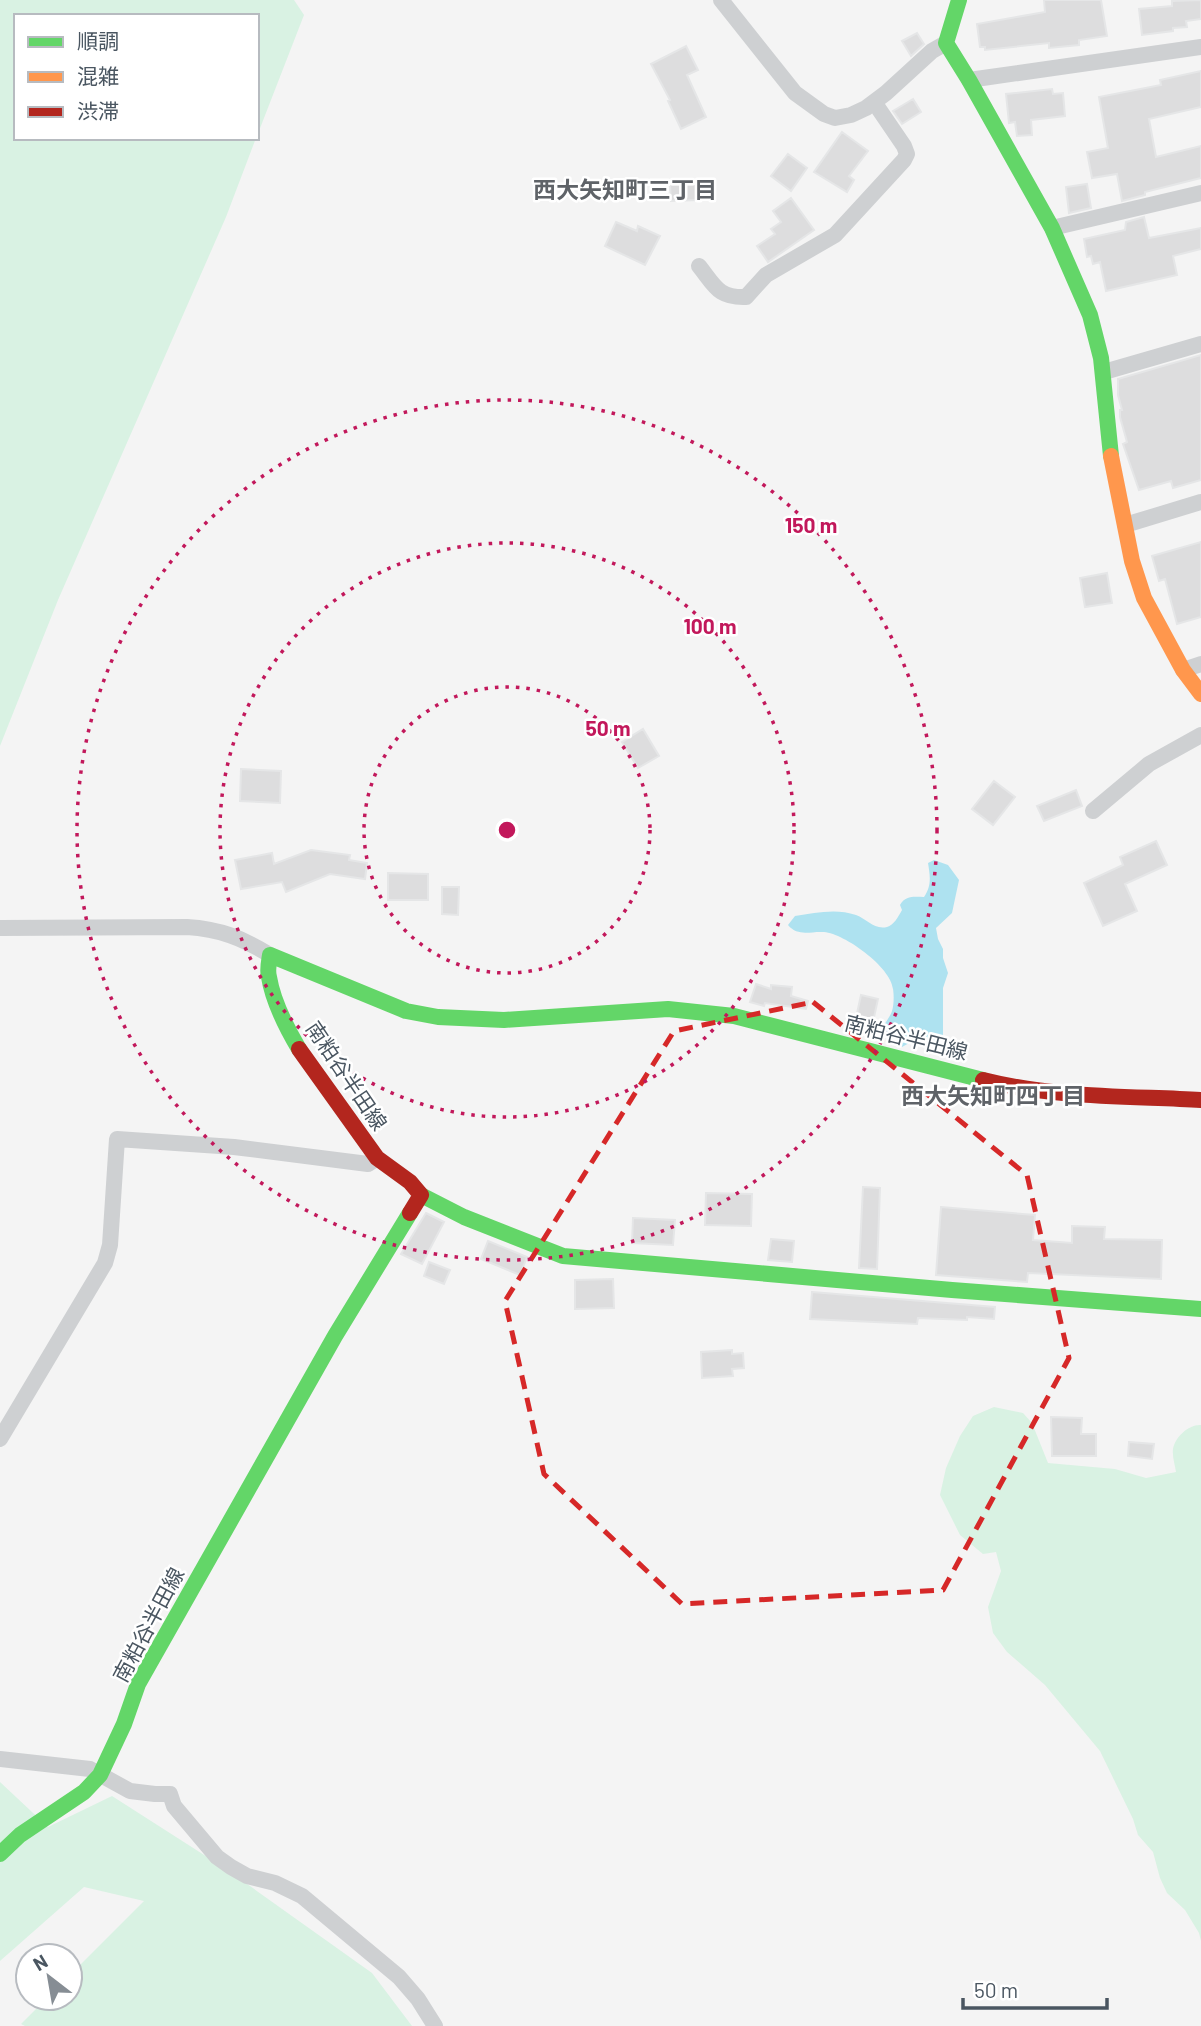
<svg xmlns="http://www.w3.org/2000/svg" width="1201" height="2026" viewBox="0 0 1201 2026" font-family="Barlow,'Noto Sans JP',sans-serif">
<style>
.green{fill:#d9f2e3}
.water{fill:#aee2f0}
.building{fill:#ddddde;stroke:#e5e6e7;stroke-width:2}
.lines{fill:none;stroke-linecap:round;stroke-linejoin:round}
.street{stroke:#ced0d2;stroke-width:16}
.fast{stroke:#63d668;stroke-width:16}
.slow{stroke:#ff974d;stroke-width:16}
.jam{stroke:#b3261e;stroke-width:16}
.marked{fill:none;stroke:#d62828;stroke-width:5;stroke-dasharray:14 9;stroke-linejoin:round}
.ring{fill:none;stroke:#c2185b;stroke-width:3.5;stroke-dasharray:3.5 7}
.labels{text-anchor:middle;stroke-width:5;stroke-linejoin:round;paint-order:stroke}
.street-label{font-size:21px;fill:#4a5661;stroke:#fff}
.neighbourhood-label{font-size:23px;font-weight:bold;fill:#5f6368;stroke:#fff}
.centre{fill:#c2185b;stroke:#fff;stroke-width:3.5}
.ring-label{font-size:21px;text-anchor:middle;font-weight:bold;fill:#c2185b;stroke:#fff;stroke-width:5;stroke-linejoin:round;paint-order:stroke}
</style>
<rect width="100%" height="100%" fill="#f4f4f4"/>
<!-- green -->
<path class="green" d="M0 0H294L304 15 257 136V16H16V138H256L226 217 58 600 0 746Z
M994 1407 1023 1413 1032 1423 1048 1463 1115 1469 1146 1478 1176 1472C1175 1465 1172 1456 1173 1449 1175 1437 1189 1424 1201 1425V1941L1199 1933 1185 1910 1167 1893 1160 1878 1153 1852 1138 1835 1133 1819 1100 1751 1045 1685 1007 1652 993 1633 988 1607 1001 1571 996 1552 983 1554 960 1535 940 1495 946 1468 960 1436 973 1416Z
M0 1782 48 1827 112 1796 226 1869 372 1973 412 2026H25L21 2024 47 1998H70V1975L144 1901 84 1887 0 1961Z"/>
<!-- water -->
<path class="water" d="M934 860 948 865 959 880 952 913 936 928 938 939 943 949V958L948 973 943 988V1037L936 1041 918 1038 902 1047 882 1030C884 1024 890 1017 892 1011 894 1006 894 994 893 989 891 967 845 934 824 932 810 931 798 937 788 925L795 916C815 913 836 908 856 915 867 919 874 930 887 927 894 925 898 917 902 910L900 905C906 895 914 897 924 897 932 886 930 875 928 863Z"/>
<!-- building -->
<path class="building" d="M1044 0H1101L1107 36 1079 40V45L1049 48V43L985 50V47H980L977 24 1045 12Z
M1201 0V19L1186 21 1187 27 1173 28V31L1142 35 1139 9 1172 6V1Z
M917 33 924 44 911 56 902 41Z
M686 46 698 70 687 75 706 117 681 129 668 101 670 100 651 64Z
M1201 71V107L1149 119 1156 157 1201 146V178L1145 192V195L1122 201 1117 174 1092 178 1087 152 1108 148 1099 97 1161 85 1160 80Z
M1052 89 1053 94 1063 93 1065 116 1031 120 1032 135 1017 136 1015 122 1009 123 1006 94Z
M913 99 921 112 902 124 893 111Z
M842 132 868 151 849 176 854 180 847 192 814 172Z
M788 154 807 168 791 191 771 176Z
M698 184V200L671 201 670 185Z
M1087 184 1091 208 1069 213 1066 187Z
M791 198 814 230 768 262 757 246 775 234 771 229 781 222 773 211Z
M1144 217 1149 238 1201 228V249L1173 256 1177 275 1106 291 1100 262 1093 264 1091 256 1087 257 1084 239 1125 230 1126 222Z
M616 222 637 231 638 226 660 236 645 265 605 246Z
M1201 355V480L1173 488 1171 481 1139 490 1123 444 1127 442 1120 417V410H1122L1118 395V379Z
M1201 542V617L1177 624 1165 579 1159 581 1152 556Z
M1107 573 1112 603 1085 607 1080 578Z
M643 729 659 756 638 768 622 742Z
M241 769 281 771 280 803 240 801Z
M994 781 1015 797 993 825 972 809Z
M1076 790 1082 806 1044 821 1037 806Z
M1156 841 1167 865 1125 884 1137 911 1103 926 1084 883 1123 865 1120 857Z
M311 850 350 855 349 860 367 863 365 879 330 874 286 892 282 882 241 889 235 860 272 853 274 864Z
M388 873 428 874V900H388Z
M442 887H459L458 915 442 914Z
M756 984 771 989V985L792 987 791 996 808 1001 806 1009 765 1003 764 1006 750 1002Z
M861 995 878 999 871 1031 854 1027Z
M863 1187 880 1188 877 1269 859 1268Z
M706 1193 752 1194 751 1226 705 1225Z
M941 1207 1035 1215 1033 1240 1072 1243V1226L1105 1227 1104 1239 1162 1240 1161 1279 1028 1273 1027 1282 936 1275Z
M426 1213 444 1222 422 1264 401 1254Z
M633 1218 675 1220 673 1245 632 1243Z
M771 1239 794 1241 792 1262 768 1260Z
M488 1241 527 1257 520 1275 481 1259Z
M429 1262 450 1270 444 1284 424 1276Z
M613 1279 614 1308 575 1309V1280Z
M812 1292 995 1307 994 1319 967 1317V1320L918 1318 917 1324 810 1319Z
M732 1350V1354L743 1353 744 1368 732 1369 733 1376 702 1378 701 1352Z
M1051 1417 1082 1418 1081 1434H1096V1456H1052Z
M1129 1442 1154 1444 1152 1459 1128 1456Z"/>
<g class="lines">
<!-- street -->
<path class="street" d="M721 0 795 93 824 114 835 118 851 115 866 108 886 93 932 51 946 43
M969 80 1201 47
M1052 228 1201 193
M699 266C715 286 718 298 746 297L766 275 835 235 904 160 907 154 904 146 874 102
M1104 372 1201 344
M1125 525 1201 502
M1183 670 1201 664
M1093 811 1149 764 1201 735
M0 928 187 927C220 929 242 938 270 955
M0 1439 105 1263 110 1245 117 1139 234 1147 368 1164 377 1158
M0 1759 90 1769 130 1791 155 1794H170L174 1806 217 1857 231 1867 247 1876 275 1883 302 1896 399 1977 418 1999 435 2026"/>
<!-- fast -->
<path class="fast" d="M959 0 946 43 969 80 1052 228 1090 315 1101 358 1111 456
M299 1049C286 1027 273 1002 269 977 267 970 269 962 270 955L406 1011 438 1017 504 1020 668 1009 734 1016 983 1080
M421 1195 464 1217 563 1256 952 1290 1201 1309
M0 1854 20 1835 84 1792 100 1775 124 1724 138 1684 335 1336 410 1213"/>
<!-- slow -->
<path class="slow" d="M1111 456 1132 561 1144 598 1183 670 1201 694"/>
<!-- jam -->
<path class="jam" d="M299 1049 377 1158 410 1182 421 1195 410 1213
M983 1080C1054 1098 1129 1096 1201 1100"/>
</g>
<!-- marked area -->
<path class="marked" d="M813 1002 1027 1175 1069 1358 943 1590 682 1604 544 1474 505 1301 674 1031Z"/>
<!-- distance rings -->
<g class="ring">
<circle cx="507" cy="830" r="143"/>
<circle cx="507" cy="830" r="287"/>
<circle cx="507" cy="830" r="430"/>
</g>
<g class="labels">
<!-- street labels -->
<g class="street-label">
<text transform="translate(906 1038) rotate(14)" y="7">南粕谷半田線</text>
<text transform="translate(346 1076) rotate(56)" y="7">南粕谷半田線</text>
<text transform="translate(149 1625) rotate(-62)" y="7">南粕谷半田線</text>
</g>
<!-- neighbourhood labels -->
<g class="neighbourhood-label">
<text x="625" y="198">西大矢知町三丁目</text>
<text x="993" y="1104">西大矢知町四丁目</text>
</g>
</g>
<circle cx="507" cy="830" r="10" class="centre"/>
<g class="ring-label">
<text x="811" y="533">150 m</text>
<text x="710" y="634">100 m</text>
<text x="608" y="736">50 m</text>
</g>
<!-- legend -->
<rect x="14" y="14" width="245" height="126" fill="#ffffff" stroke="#b7bbc0" stroke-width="2"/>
<rect x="28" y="37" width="35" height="10" fill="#63d668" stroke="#b7bbc0" stroke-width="2"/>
<text x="77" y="49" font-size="21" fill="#4a5661">順調</text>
<rect x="28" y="72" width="35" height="10" fill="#ff974d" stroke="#b7bbc0" stroke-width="2"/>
<text x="77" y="84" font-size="21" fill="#4a5661">混雑</text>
<rect x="28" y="107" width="35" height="10" fill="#b3261e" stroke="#b7bbc0" stroke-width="2"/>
<text x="77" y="119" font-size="21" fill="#4a5661">渋滞</text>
<!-- north arrow -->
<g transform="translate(49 1977) rotate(329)"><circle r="33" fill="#ffffff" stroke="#b7bbc0" stroke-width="2"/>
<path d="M0-5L12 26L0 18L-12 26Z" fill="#868d94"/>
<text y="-10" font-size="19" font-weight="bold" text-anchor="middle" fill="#4a5661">N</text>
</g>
<!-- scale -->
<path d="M963 1998v10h144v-10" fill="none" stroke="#4a5661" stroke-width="3.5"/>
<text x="974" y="1998" font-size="21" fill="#4a5661" stroke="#ffffff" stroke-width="5" paint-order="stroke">50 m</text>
</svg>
